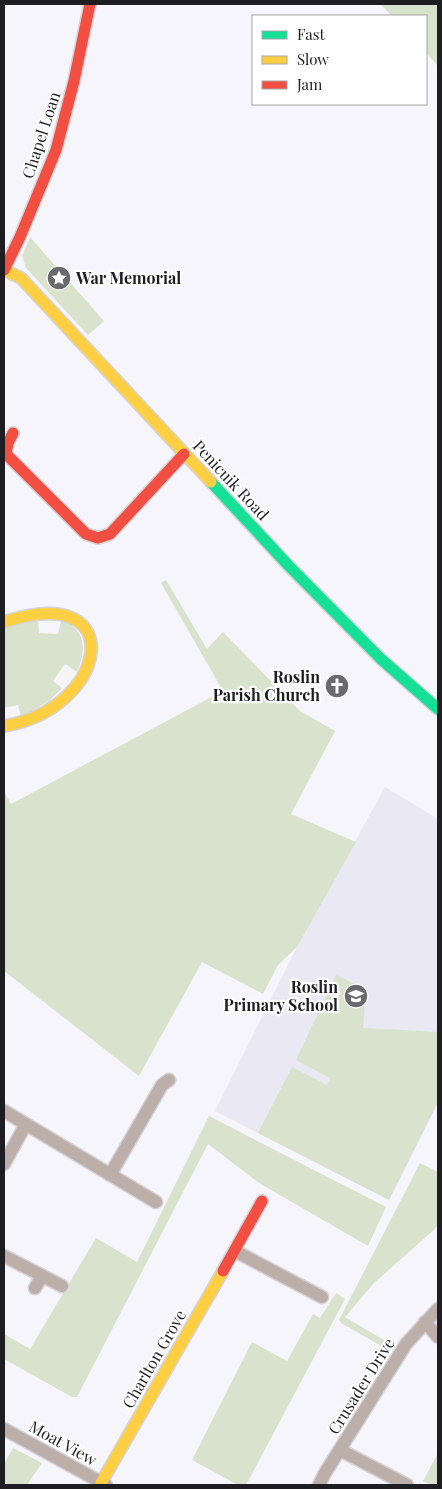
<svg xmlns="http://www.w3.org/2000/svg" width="442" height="1489" viewBox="0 0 442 1489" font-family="'Playfair Display',serif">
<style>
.built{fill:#e9e8f3}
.green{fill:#d9e2cc}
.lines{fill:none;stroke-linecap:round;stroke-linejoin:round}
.street-casing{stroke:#d4d3d7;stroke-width:15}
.fast-casing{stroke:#d4d3d7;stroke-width:14}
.slow-casing{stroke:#d4d3d7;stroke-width:14}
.jam-casing{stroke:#d4d3d7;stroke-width:14}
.street{stroke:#bcaea9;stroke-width:12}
.fast{stroke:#16e098;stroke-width:11}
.slow{stroke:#ffcf43;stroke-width:11}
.jam{stroke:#f24e42;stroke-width:11}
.labels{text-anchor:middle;stroke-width:4.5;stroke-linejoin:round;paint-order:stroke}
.street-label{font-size:16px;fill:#1e1d21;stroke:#fff}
.poi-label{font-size:16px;font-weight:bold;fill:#1e1d21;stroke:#fff;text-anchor:end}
</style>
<rect width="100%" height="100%" fill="#f6f5fb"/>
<!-- built -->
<path class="built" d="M385 787 438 819V1102L389 1200 215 1111 297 947Z"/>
<!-- green -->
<path class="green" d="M380 4H438V66L426 53V16H392Z
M30 237 104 321 88 335 26 268 22 256Z
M166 580 207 649 223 632 300 711 335 731 291 814 356 842 297 947 278 965 263 994 202 962 139 1076 4 971V791L11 804 223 691 161 583Z
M38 620 39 633 58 634 61 621C87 629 86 650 77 672L65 664 53 681 62 688 49 701 21 717 18 705 4 708V628Z
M336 975 366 989 363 1028 438 1032V1102L389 1200 258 1133 292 1067 327 1085 330 1078 296 1060Z
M209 1116 386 1207 368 1246 259 1183 208 1144 77 1397H72L4 1359V1334L30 1349 96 1238 137 1262Z
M420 1163 438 1172V1224L435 1229 374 1283 345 1317 394 1346 390 1351 341 1323 339 1320Z
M336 1293 345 1299 246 1485H238L192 1460 252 1342 287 1361 313 1314 320 1318Z
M13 1448 42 1463 27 1485H4V1464Z
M438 1453V1481L436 1485H432L423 1481Z"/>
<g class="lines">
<!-- street casing -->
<g class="street-casing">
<path id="street" d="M4 1111 156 1202
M4 1164 26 1124
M110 1175 162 1085 169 1080
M235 1251 322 1297
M4 1256 62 1286
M35 1288 42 1276
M425 1322 438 1337
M4 1429 106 1485
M340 1450 407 1485
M319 1485 325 1473 406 1344 438 1309"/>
</g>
<!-- fast casing -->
<g class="fast-casing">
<path id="fast" d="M211 482 288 565 381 659 438 709"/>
</g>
<!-- slow casing -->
<g class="slow-casing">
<path id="slow" d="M4 270 21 278 211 482
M4 622C131 580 109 709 4 726
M101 1483 223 1271"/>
</g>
<!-- jam casing -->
<g class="jam-casing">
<path id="jam" d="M4 270 20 237 56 150 74 81 90 4
M13 433 8 443 6 454 86 534 98 538 110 534 184 454
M223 1271 262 1201"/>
</g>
<!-- street -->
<use href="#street" class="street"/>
<!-- fast -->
<use href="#fast" class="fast"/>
<!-- slow -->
<use href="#slow" class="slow"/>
<!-- jam -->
<use href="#jam" class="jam"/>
</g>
<!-- icons -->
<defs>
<g id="sight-disc" transform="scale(1.25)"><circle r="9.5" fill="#6a696d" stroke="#fff"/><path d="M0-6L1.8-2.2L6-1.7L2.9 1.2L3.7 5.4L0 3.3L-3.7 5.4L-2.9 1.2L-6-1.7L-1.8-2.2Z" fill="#fff"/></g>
<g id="church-disc" transform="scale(1.25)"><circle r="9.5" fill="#6a696d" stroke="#fff"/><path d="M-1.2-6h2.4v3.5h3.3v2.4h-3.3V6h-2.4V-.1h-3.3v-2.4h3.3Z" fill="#fff"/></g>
<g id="school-disc" transform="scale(1.25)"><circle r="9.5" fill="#6a696d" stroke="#fff"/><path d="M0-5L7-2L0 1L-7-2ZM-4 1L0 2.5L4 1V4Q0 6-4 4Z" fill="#fff"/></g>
</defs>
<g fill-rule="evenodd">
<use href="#sight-disc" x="59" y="278"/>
<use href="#church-disc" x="337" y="686"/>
<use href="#school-disc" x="356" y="996"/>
</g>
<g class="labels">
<!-- street labels -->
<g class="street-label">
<text transform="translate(41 135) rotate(-72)" y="6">Chapel Loan</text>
<text transform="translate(231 480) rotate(47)" y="6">Penicuik Road</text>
<text transform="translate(154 1359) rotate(-60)" y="6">Charlton Grove</text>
<text transform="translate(361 1386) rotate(-58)" y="6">Crusader Drive</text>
<text transform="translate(63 1443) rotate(29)" y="6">Moat View</text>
</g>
<!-- poi labels -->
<g class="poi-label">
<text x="76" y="284" text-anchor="start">War Memorial</text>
<text x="320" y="683">Roslin<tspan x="320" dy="18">Parish Church</tspan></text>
<text x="338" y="993">Roslin<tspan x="338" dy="18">Primary School</tspan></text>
</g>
</g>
<!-- border -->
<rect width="442" height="1489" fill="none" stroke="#1e1d21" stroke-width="10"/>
<!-- legend -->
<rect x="252" y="15" width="175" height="90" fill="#ffffff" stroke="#a5a5a6"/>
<rect x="262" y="31" width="25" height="8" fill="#16e098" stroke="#a5a5a6"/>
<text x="297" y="40" font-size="15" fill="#1e1d21">Fast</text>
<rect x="262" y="56" width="25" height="8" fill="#ffcf43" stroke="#a5a5a6"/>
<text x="297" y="65" font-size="15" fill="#1e1d21">Slow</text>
<rect x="262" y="81" width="25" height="8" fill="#f24e42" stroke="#a5a5a6"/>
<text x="297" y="90" font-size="15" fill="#1e1d21">Jam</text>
</svg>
